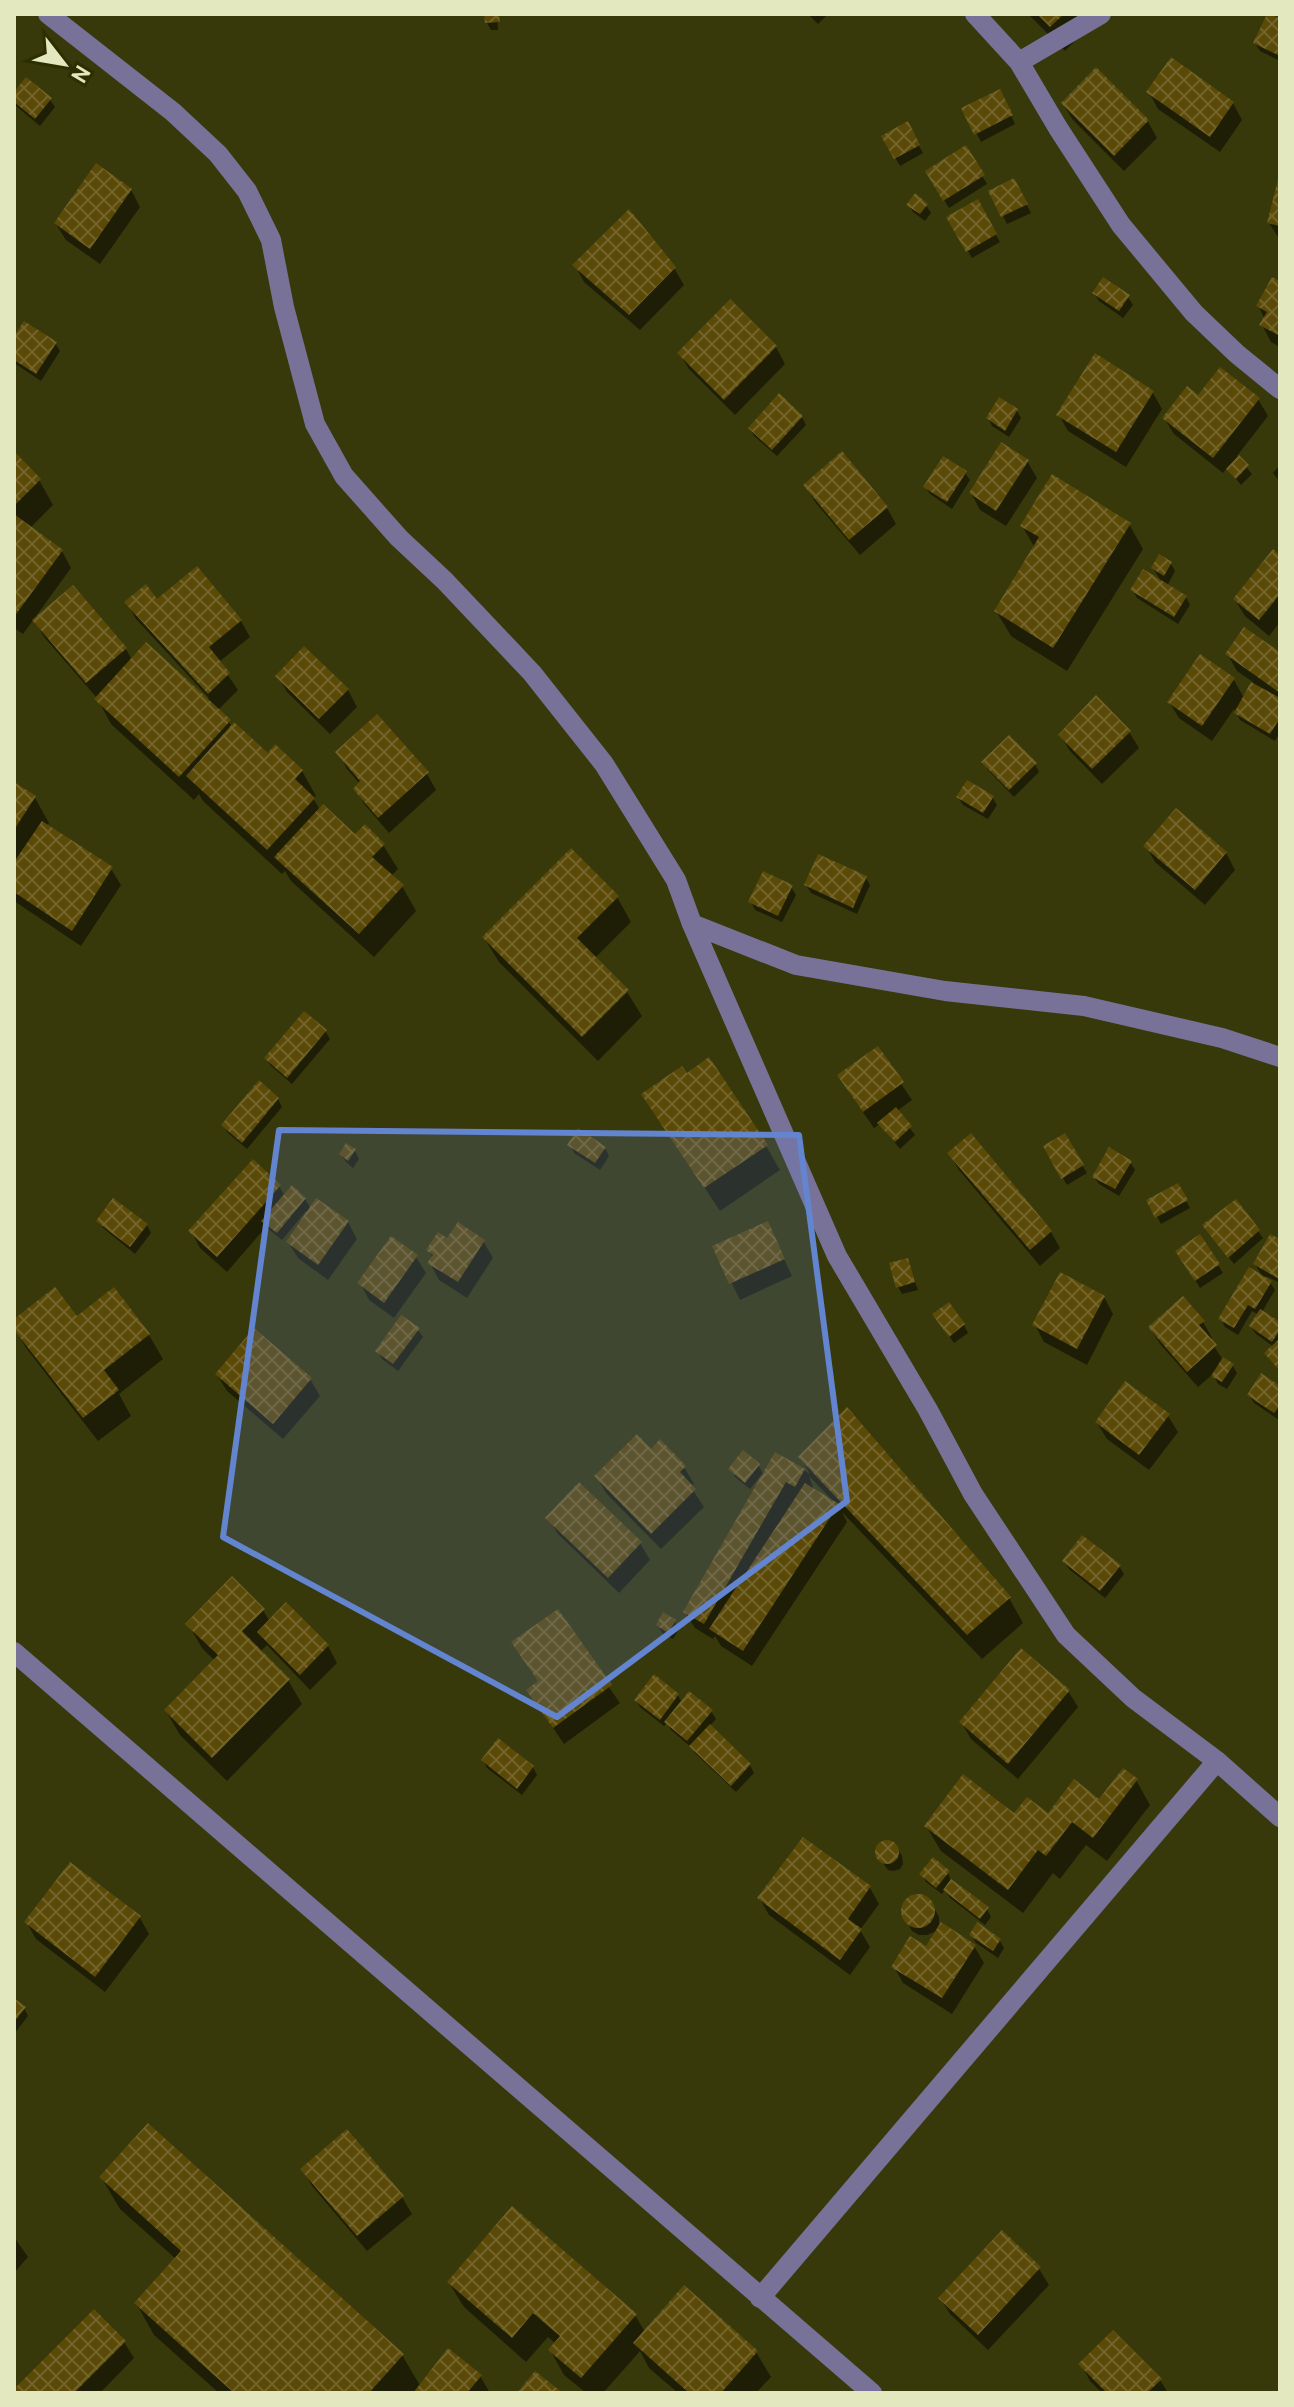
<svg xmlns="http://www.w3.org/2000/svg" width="1294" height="2407" viewBox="0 0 1294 2407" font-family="Cabin,sans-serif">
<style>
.shadow{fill:#0007;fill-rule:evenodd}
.building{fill:url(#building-cross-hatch)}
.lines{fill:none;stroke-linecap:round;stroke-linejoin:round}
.minor{stroke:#787299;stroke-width:20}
.marked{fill:#6384cf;fill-opacity:0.2;stroke:#6384cf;stroke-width:6;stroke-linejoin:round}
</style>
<defs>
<pattern id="building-cross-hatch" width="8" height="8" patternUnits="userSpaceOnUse" patternTransform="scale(2)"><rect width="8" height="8" fill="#5a4907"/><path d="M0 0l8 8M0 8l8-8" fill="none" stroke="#726329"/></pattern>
</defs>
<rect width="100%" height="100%" fill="#37390b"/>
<!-- shadow -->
<path class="shadow" d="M486 14H497L498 30H491L487 23Z
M808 14H828L818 24Z
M1028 14H1102L1065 51Z
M1280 20V61L1260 51 1255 43Z
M1096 70 1148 122 1157 138 1124 171 1073 120 1063 104Z
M1149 92 1233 103 1242 120 1220 152 1158 109Z
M14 96 50 100 55 107 40 126 16 106Z
M1003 99 1015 124 981 142 964 109Z
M907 124 923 153 900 166 883 137Z
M965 148 987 184 949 208 927 172Z
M1280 179V240L1269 223Z
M1014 180 1031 213 1007 224 991 192Z
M131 190 140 207 100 264 66 240 56 224Z
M977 201 1000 242 972 258 949 218Z
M909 205H926L931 213 925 221 913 212Z
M575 265 674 268 684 285 640 330 584 282Z
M1280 283V347L1271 342 1262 325 1265 319 1258 306Z
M1094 293 1128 297 1133 305 1123 318 1099 301Z
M14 340 55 343 60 351 41 381 14 363Z
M776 347 785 364 735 415 689 369 679 353Z
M1153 393 1162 409 1126 467 1068 431 1059 415Z
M1199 398 1258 399 1268 416 1237 456 1252 474 1241 485 1227 468 1223 473 1174 434 1164 418Z
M1017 411 1021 418 1009 437 992 426 988 418Z
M802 417 806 425 777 456 754 436 750 428Z
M14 454 39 480 53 505 30 528 62 551 71 568 34 619 126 649 132 660 207 700 209 698 136 619 127 603 157 602 241 621 250 637 219 662 238 690 218 710 233 727 268 756 302 771 316 796 313 798 320 810 355 837 383 845 398 869 391 876 402 886 416 911 374 957 291 881 285 871 282 874 203 801 199 794 194 800 111 724 97 698 44 637 34 619 23 634 14 628Z
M1027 461 1037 478 1006 526 980 510 971 493Z
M1280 465V482L1273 473Z
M965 473 970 480 952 509 930 494 925 487Z
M805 485 887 508 896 524 860 555 815 502Z
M1129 524 1143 549 1067 671 1011 636 996 611 1035 548 1022 526Z
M1280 558V622L1269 636 1245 616 1235 600Z
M1171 564 1175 571 1167 586 1186 597 1190 605 1178 624 1137 598 1133 591 1162 583 1153 568Z
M1228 655H1280V732L1275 741 1240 720 1234 709 1212 741 1179 718 1169 702 1234 680 1244 698 1253 682 1237 671Z
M278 676 348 690 357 707 330 734 287 692Z
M1129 732 1139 748 1102 784 1070 751 1060 735Z
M338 752 427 774 436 790 389 833 365 805 355 789 360 784 347 769Z
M984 762 1035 764 1039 772 1014 797 988 770Z
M14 784 35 798 49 823 47 826 111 869 121 885 81 946 14 901Z
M958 797H992L997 805 988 819 963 805Z
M1146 846 1226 853 1235 870 1205 905 1155 862Z
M866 878 870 885 857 914 811 893 806 885Z
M791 887 796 895 782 922 755 910 751 902Z
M617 897 631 922 594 959 627 992 642 1016 598 1061 499 962 484 938Z
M325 1031 330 1039 292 1084 271 1066 266 1059Z
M877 1048 912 1100 897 1111 915 1135 900 1149 880 1124 874 1128 849 1092Z
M686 1076 766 1146 780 1170 720 1211 644 1095Z
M278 1099 282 1107 247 1149 228 1133 223 1125Z
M1064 1135 1087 1173 1067 1185 1045 1147Z
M570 1145 605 1148 609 1156 600 1170 574 1153Z
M355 1151 359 1159 353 1168 346 1162 341 1155Z
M949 1153 1051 1232 1060 1248 1040 1266 959 1170Z
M1130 1162 1135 1170 1119 1196 1099 1184 1094 1177Z
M1177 1185 1190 1208 1161 1224 1149 1201Z
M279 1186 285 1196 305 1199 311 1209 348 1222 357 1239 328 1280 298 1258 288 1242 308 1213 306 1211 282 1240 266 1227 227 1272 200 1248 191 1231Z
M99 1221 147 1225 151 1233 135 1254 103 1228Z
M767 1223 792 1276 740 1300 714 1247Z
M1258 1231 1263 1238 1234 1264 1209 1233Z
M1270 1236 1280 1242V1283L1266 1276 1275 1290 1262 1312 1280 1324V1371L1266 1354 1274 1347 1256 1334 1251 1327 1259 1315 1252 1311 1238 1335 1225 1327 1221 1319 1263 1278 1255 1264Z
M1200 1237 1223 1273 1200 1288 1177 1251Z
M448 1241H483L493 1258 467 1298 439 1280 430 1263 433 1258 429 1251Z
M416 1257 426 1273 394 1318 369 1300 360 1283Z
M907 1260 918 1290 902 1294 898 1287Z
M1104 1297 1113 1314 1087 1365 1044 1342 1035 1325Z
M77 1319 149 1335 163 1359 119 1394 131 1416 98 1441 26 1348 14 1328V1322Z
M939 1322 964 1325 968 1333 954 1343Z
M1203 1322 1212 1338 1210 1340 1223 1360 1232 1365 1237 1373 1227 1389 1218 1384 1213 1374 1198 1387 1160 1344 1150 1328Z
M418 1330 423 1337 398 1371 382 1359 377 1351Z
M217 1375 310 1379 320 1396 283 1439 227 1391Z
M1280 1389V1418L1279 1420 1254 1403 1249 1395Z
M1168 1416 1178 1432 1149 1470 1107 1439 1097 1423Z
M776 1454 810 1474 801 1458 1009 1598 1023 1623 982 1659 842 1512 847 1522 752 1666 721 1646 715 1636 713 1639 695 1628 685 1612 764 1475 762 1474 750 1489 735 1477 731 1469 758 1465 764 1475ZM809 1476 832 1500 812 1489 813 1487Z
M684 1467 694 1484 691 1487 704 1507 661 1549 606 1493 597 1477Z
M548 1518 640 1543 650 1560 619 1593 558 1534Z
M1064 1561 1119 1566 1124 1574 1105 1598 1069 1569Z
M263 1610 270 1622 328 1646 337 1663 310 1690 267 1645 260 1652 288 1680 302 1704 227 1781 180 1735 166 1711 215 1661 202 1648 188 1624Z
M557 1612 620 1703 564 1744 528 1691 540 1683Z
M674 1621 679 1629 673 1639 662 1633 658 1625Z
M1068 1691 1078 1707 1018 1779 971 1739 961 1722Z
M678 1695 682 1703 711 1711 716 1719 709 1727 750 1765 754 1773 736 1792 696 1754 692 1748 671 1730 667 1723 664 1726 641 1708 636 1701Z
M483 1760 533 1767 537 1775 522 1795 487 1768Z
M1136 1780 1150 1805 1107 1861 1086 1845 1060 1879 1053 1873 1023 1913 941 1851 926 1826 1014 1816H1049L1100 1801Z
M887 1841 893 1842 902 1856 903 1864 900 1869 893 1871 888 1870 878 1856 877 1849 880 1844Z
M71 1865 140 1918 149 1934 105 1992 36 1939 27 1923Z
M948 1872 951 1882 987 1909 991 1917 985 1925 950 1898 945 1890 942 1894 926 1882 922 1874Z
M870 1888 879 1904 860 1930 870 1947 850 1975 769 1915 760 1899Z
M915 1896H922L930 1901 939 1917V1930L927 1935H919L912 1931 903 1915V1907L908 1900Z
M971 1935 1000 1941 1004 1948 998 1958 976 1943Z
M974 1946 984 1963 952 2014 903 1983 894 1967 927 1949Z
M14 2000 24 2008 28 2016 14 2034Z
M303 2169 402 2197 412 2214 367 2251 312 2186Z
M101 2177 402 2355 421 2387 480 2376 490 2393H219L154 2335 136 2303 176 2259 120 2209Z
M14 2237 28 2257 14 2273Z
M1039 2269 1049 2285 988 2350 950 2314 940 2298Z
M449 2283 635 2315 645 2332 756 2352 771 2377 756 2393H678L649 2368 640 2351 603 2393H586L564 2375 550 2350 556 2344 548 2337 526 2362 464 2307Z
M124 2342 134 2358 100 2393H16Z
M1081 2364 1160 2380 1168 2393H1102L1090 2381Z"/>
<!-- building -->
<path class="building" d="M484 14H499L500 22 485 23Z
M1037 14H1064L1050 27Z
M1267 14 1280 18V56L1253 43Z
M1171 57 1234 102 1210 137 1146 92Z
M1096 67 1149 120 1114 156 1061 103Z
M26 77 52 98 35 119 14 102V92Z
M1000 89 1013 115 974 135 961 108Z
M908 121 920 145 894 159 881 136Z
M966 145 985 175 943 201 925 171Z
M96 163 132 189 90 249 54 223Z
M1279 175H1280V226L1267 223Z
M1014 178 1028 204 1001 217 988 191Z
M915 193 928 204 920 214 906 205Z
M978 199 997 234 966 252 946 217Z
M629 209 676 267 629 315 572 265Z
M1103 277 1130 295 1119 311 1092 293Z
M1272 277 1280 281V336L1259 325 1267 312 1256 306Z
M730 299 777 346 724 400 677 353Z
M24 321 57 342 36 374 14 360V336Z
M1095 353 1154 391 1116 452 1056 415Z
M1220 367 1260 398 1213 458 1162 418 1187 386 1198 395Z
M779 393 803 416 772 450 748 428Z
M999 397 1018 409 1005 431 986 418Z
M1001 442 1029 460 996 511 969 493Z
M14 451 41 479 14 506Z
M842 451 888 507 849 540 803 485Z
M1239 455 1249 465 1236 479 1226 469Z
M943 456 967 471 947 502 923 487Z
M1052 474 1131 523 1053 648 994 611 1039 537 1020 526Z
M14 514 63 550 14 617Z
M1273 549 1280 555V594L1259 620 1233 599Z
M1159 554 1172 562 1164 576 1151 568Z
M197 566 242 620 209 647 230 673 208 694 124 602 146 584 157 599Z
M1143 569 1187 596 1174 617 1130 590Z
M73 585 127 648 86 683 32 620Z
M1244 627 1280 652V693L1225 654Z
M146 642 231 720 179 777 94 699Z
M304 646 349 689 319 719 275 676Z
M1200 654 1235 678 1202 726 1167 702Z
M1251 682 1280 698V718L1270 734 1234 713Z
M1096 695 1131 731 1092 769 1058 735Z
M377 714 429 772 378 818 353 789 360 781 335 752Z
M234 722 268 753 275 744 303 770 295 779 315 798 267 850 186 776Z
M1009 735 1037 763 1009 790 981 762Z
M967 780 994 796 983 813 956 797Z
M14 782 36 796 14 830Z
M323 804 355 834 365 824 385 844 372 857 404 885 359 934 274 857Z
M1176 808 1227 852 1195 890 1143 846Z
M42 821 113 867 72 931 14 892V862Z
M571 848 619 896 577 938 629 990 582 1037 482 937Z
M818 854 867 876 853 908 804 885Z
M763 871 793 885 778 916 748 902Z
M304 1011 327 1030 287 1078 264 1058Z
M878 1046 904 1082 863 1112 837 1075Z
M709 1057 768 1145 704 1188 641 1094 682 1066 687 1073Z
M259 1080 279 1098 242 1143 221 1125Z
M896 1107 912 1126 895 1142 877 1123Z
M578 1128 606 1147 595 1163 567 1145Z
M971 1133 1052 1231 1030 1250 947 1153Z
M1065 1133 1084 1165 1061 1179 1043 1146Z
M346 1143 356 1149 348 1161 339 1154Z
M1109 1147 1132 1161 1115 1189 1092 1177Z
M253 1159 281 1185 217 1257 188 1231Z
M1178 1183 1188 1200 1155 1218 1146 1200Z
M292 1185 306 1198 277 1233 261 1221Z
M113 1198 148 1224 130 1247 96 1221Z
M316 1198 349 1221 318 1265 286 1242Z
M1236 1199 1260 1230 1228 1258 1202 1225Z
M768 1221 785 1259 729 1284 712 1246Z
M458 1222 485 1240 458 1282 427 1263 433 1255 426 1250 438 1232 447 1238Z
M1200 1234 1220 1264 1195 1281 1175 1251Z
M1270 1234 1280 1239 1279 1279 1253 1264Z
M391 1236 418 1255 384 1303 357 1283Z
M908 1258 915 1282 896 1288 889 1263Z
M1249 1267 1272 1281 1255 1309 1248 1305 1234 1328 1218 1319Z
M1060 1272 1105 1296 1077 1349 1032 1325Z
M55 1287 77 1316 114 1287 150 1334 104 1370 119 1390 83 1418 14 1330V1319Z
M1183 1296 1205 1321 1199 1325 1217 1345 1187 1372 1148 1327Z
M949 1302 965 1324 949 1337 932 1314Z
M1260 1309 1280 1322V1330L1272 1342 1249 1326Z
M401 1315 420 1328 393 1364 375 1351Z
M254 1328 312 1378 273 1424 215 1374Z
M1280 1338V1371L1264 1353Z
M1223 1357 1234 1364 1222 1382 1211 1376Z
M1261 1373 1280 1386V1405L1274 1413 1247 1395Z
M1125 1381 1170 1414 1139 1455 1095 1422Z
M847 1407 1011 1597 967 1635 798 1457Z
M637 1434 651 1449 660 1439 686 1466 680 1472 696 1489 651 1534 594 1476Z
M743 1450 760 1464 745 1483 728 1469Z
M775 1452 805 1469 795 1487 786 1482 704 1624 683 1612Z
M579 1482 642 1542 608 1578 545 1518Z
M805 1483 839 1504 743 1651 709 1629Z
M1082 1535 1121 1565 1100 1591 1062 1561Z
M232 1576 265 1609 242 1631 290 1679 212 1758 164 1710 218 1655 185 1624Z
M286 1602 329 1645 300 1675 257 1632Z
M558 1609 612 1685 553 1728 526 1690 538 1681 511 1642Z
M663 1612 676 1620 668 1633 656 1625Z
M1021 1648 1070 1690 1008 1764 959 1722Z
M654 1674 679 1694 660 1720 634 1700Z
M689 1691 713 1710 687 1741 664 1722Z
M710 1724 751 1764 731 1786 689 1746Z
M498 1738 534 1766 517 1789 481 1760Z
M1123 1768 1138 1779 1093 1838 1072 1822 1046 1856 1038 1850 1008 1890 924 1826 963 1774 1014 1813 1027 1797 1048 1813 1074 1779 1099 1799Z
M803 1837 871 1886 848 1919 862 1929 840 1960 757 1898Z
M875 1852a12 12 0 1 1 24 0a12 12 0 1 1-24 0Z
M933 1857 950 1871 936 1888 919 1874Z
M70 1862 141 1916 95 1977 24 1922Z
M951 1879 989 1907 980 1919 943 1890Z
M901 1911a17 17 0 1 1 34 0a17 17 0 1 1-34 0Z
M941 1922 976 1945 942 1998 891 1967 910 1936 926 1946Z
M977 1922 1001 1939 993 1951 969 1935Z
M14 1998 26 2007 14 2022Z
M148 2123 404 2354 369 2393H234L134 2303 181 2251 99 2177Z
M347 2129 404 2196 357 2236 300 2169Z
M512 2206 637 2314 581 2378 548 2350 560 2336 533 2313 512 2338 447 2282Z
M1002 2230 1041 2267 978 2335 938 2298Z
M684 2285 758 2351 721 2393H689L633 2343Z
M94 2309 126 2341 74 2393H14V2389Z
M1113 2330 1162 2379 1147 2393H1107L1078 2364Z
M448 2348 482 2375 467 2393H413Z
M535 2371 563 2393H517Z"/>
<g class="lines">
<!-- minor -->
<path class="minor" d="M48 14 173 112 218 154 247 191 271 240 284 307 315 424 344 476 399 538 445 581 532 673 604 764 676 880 692 924 837 1256 928 1410 973 1494 1066 1635 1133 1698 1217 1761 1280 1817
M975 14 1019 62 1058 128 1121 225 1194 313 1237 354 1280 389
M1019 62 1101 14
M692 924 796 965 945 991 1084 1006 1222 1038 1280 1057
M14 1652 872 2393
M760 2298 1217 1761"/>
</g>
<!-- marked area -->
<path class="marked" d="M279 1130 799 1135 847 1501 557 1717 223 1537Z"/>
<!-- border -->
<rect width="1294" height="2407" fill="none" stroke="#e4e8bf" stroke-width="32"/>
<!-- north arrow -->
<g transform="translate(64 64) rotate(121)" stroke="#2d2f00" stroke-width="6" paint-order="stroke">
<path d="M0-6L14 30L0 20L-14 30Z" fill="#e4e8bf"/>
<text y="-12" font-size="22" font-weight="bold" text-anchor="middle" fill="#e4e8bf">N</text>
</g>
</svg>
